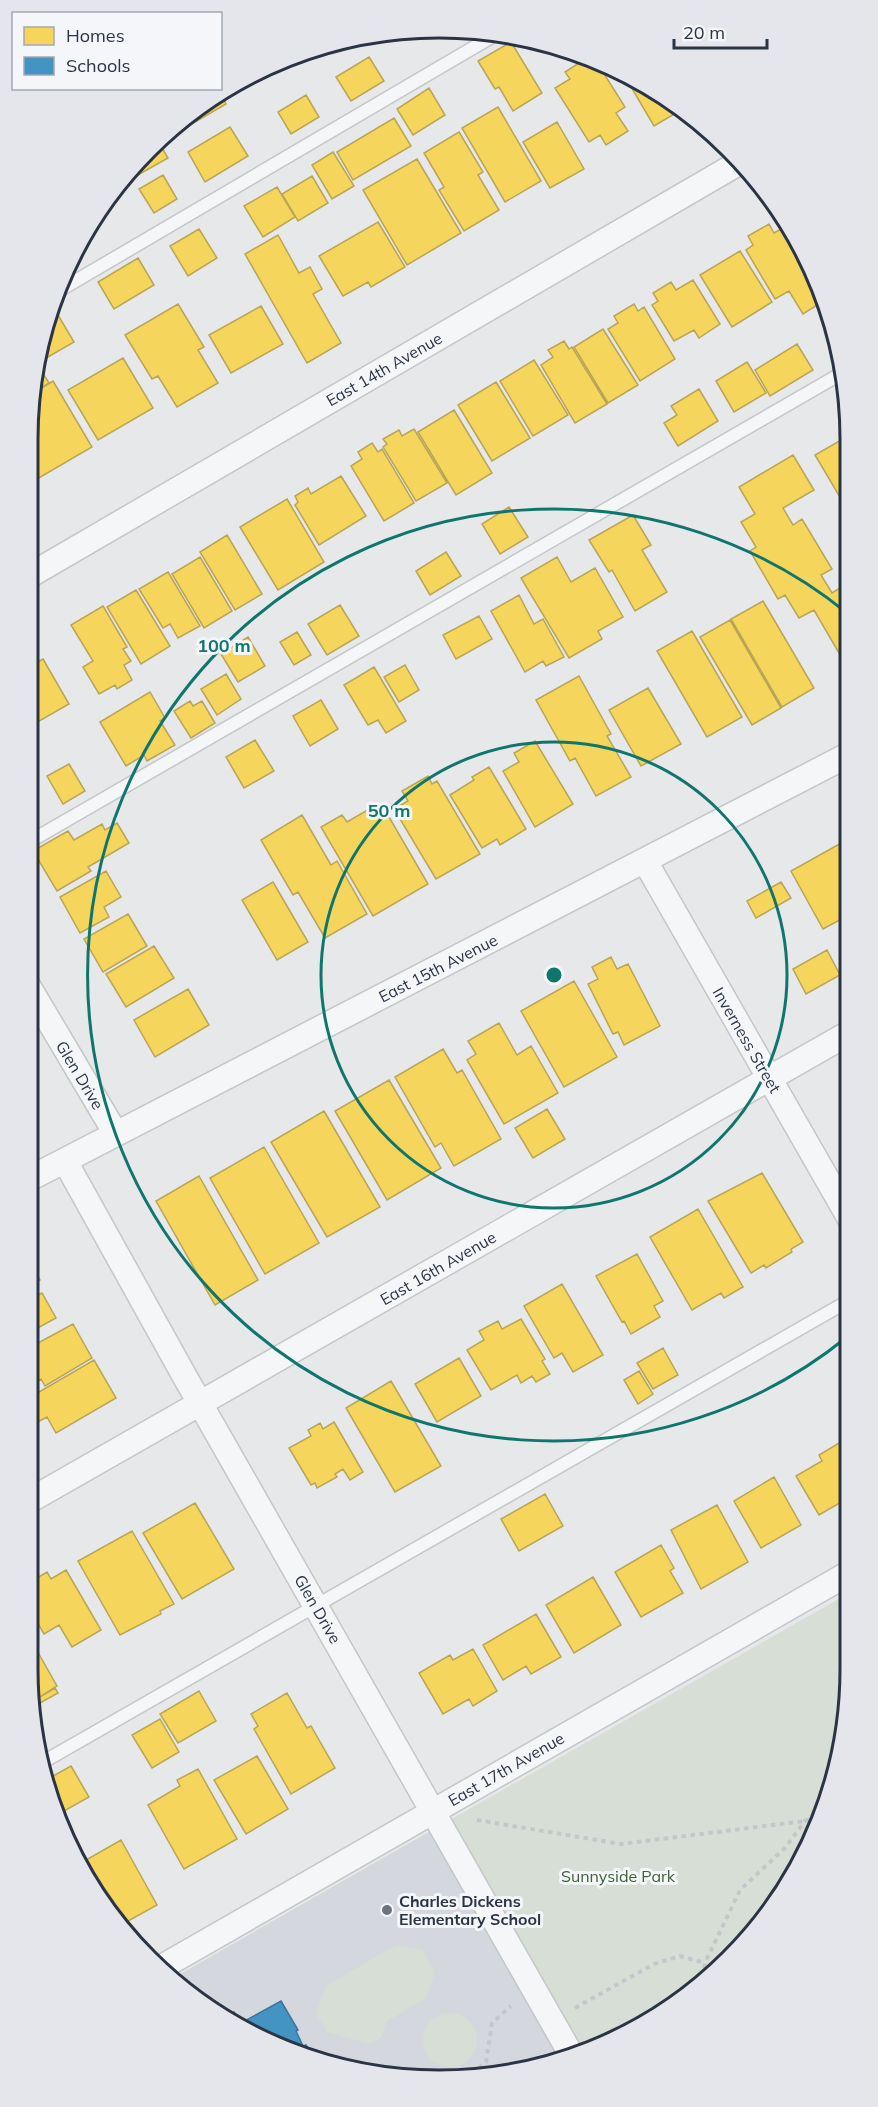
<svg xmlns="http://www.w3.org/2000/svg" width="878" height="2107" viewBox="0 0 878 2107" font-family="Mulish,sans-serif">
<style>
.built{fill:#d4d7dd}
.green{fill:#d6ded6}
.homes{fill:#f6d55c;stroke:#b9a555;stroke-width:1.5}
.schools{fill:#4393c3;stroke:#3c769d;stroke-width:1.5}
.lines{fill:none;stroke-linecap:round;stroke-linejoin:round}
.lane-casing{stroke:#c4c6c8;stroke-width:15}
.street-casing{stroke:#c4c6c8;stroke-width:27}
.path{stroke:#c5c6ca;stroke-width:4;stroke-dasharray:4.5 4.5;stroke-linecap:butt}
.lane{stroke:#f5f6f7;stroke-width:12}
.street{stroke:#f5f6f7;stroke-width:24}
.ring{fill:none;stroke:#0f766e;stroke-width:3}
.poi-dot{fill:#6c737f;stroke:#f4f6f9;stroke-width:2}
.labels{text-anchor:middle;stroke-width:6;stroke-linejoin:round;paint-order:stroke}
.street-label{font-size:16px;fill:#2b3445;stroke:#f4f6f9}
.park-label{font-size:16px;fill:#3f6138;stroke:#f4f6f9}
.poi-label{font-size:16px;font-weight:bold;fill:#2b3445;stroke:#f4f6f9;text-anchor:start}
.rim{fill:none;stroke:#2b3445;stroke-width:3}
.centre{fill:#0f766e;stroke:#f4f6f9;stroke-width:3}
.ring-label{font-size:18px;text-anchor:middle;font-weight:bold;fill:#0f766e;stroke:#f4f6f9;stroke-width:6;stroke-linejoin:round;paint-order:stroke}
</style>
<rect width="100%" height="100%" fill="#e6e8ea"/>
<!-- built -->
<path class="built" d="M434 1829 570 2057 520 2072 385 2076 307 2058 233 2025 175 1977Z"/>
<!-- green -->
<path class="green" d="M851 1592V1668L829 1800 766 1919 668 2011 597 2049 570 2057 434 1829Z
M396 1945 423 1950 435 1972 426 1998 386 2022 382 2037 370 2044 327 2032 316 2014 326 1986Z
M423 2040a27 27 0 1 1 54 0a27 27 0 1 1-54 0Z"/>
<!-- homes -->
<path class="homes" d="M511 42 542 93 513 111 499 87 495 89 478 61Z
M369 57 384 81 351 101 336 77Z
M588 57 596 61 625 107 616 113 628 131 606 145 600 135 589 142 555 88 570 79 565 72Z
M624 75 668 96 683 109 654 126Z
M429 88 445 115 413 135 397 109Z
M220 93 226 104 173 135 170 129 188 112Z
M306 95 319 117 291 134 278 112Z
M498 107 541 181 505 202 462 128Z
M394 118 411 146 353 180 337 152Z
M557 122 584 169 550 188 523 142Z
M230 127 248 156 205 182 188 152Z
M459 132 483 172 478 175 499 210 464 231 439 190 444 187 424 153Z
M158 141 168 158 115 188 129 168Z
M333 152 354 186 332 199 312 165Z
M417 159 461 233 407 265 363 190Z
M163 175 177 199 154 213 139 189Z
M312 176 328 203 298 221 282 194Z
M277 187 295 217 263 237 244 206Z
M378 222 405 267 371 287 368 282 343 296 319 256Z
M769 224 774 233 781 229 789 242 795 238 808 260 803 263 822 302 803 314 789 291 775 299 746 250 753 245 748 236Z
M199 229 217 258 188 276 170 246Z
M278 235 299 273 310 267 322 289 313 294 341 343 307 363 245 254Z
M740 251 772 302 732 327 700 275Z
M138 258 154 285 114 309 98 282Z
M693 280 720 324 699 338 694 330 674 341 652 305 658 301 653 293 671 282 676 290Z
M178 304 204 347 198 350 218 383 177 407 158 376 152 379 125 335Z
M634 304 638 311 644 307 675 359 640 381 608 329 618 323 614 316Z
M261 306 283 344 231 373 209 335Z
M58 315 74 342 48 357 42 348 46 321Z
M603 329 638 385 608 403 574 347Z
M564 341 569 349 572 347 607 404 575 423 541 365 553 357 548 350Z
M797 344 813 370 770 396 755 370Z
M123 358 153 408 98 440 68 390Z
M534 360 568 415 533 436 500 381Z
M747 362 766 393 734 412 716 381Z
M39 367 49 383 35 392Z
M53 381 92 447 37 479 27 463V439L35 392Z
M496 382 530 438 492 461 458 405Z
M699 389 718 421 678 446 664 423 677 415 671 406Z
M454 410 492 473 456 495 418 432Z
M414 429 447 483 416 501 383 447 387 444 383 439 399 430 402 436Z
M848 436V508L847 509 815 455Z
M372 443 378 452 382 449 414 503 384 521 351 466 362 459 358 452Z
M793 455 814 490 783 508 793 525 802 519 832 569 821 575 832 593 848 583 846 665 814 610 799 618 785 595 778 599 750 551 756 547 741 522 755 514 739 487Z
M341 476 366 516 319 545 295 505 298 502 295 496 308 488 311 494Z
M287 499 324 562 278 590 240 527Z
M509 507 528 537 500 554 482 524Z
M633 515 651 545 642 550 667 592 635 611 612 570 609 572 589 540Z
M227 535 262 594 235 610 200 552Z
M446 552 461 576 430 595 416 571Z
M200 557 232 611 204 628 172 574Z
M557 557 571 582 595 568 623 617 598 631 602 639 569 658 521 578Z
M168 572 200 626 178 638 170 624 163 628 139 589Z
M136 590 170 646 141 664 107 607Z
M519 595 534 624 543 619 564 657 546 666 543 661 525 672 491 611Z
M763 601 814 688 782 707 731 619Z
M340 605 359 636 327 655 308 624Z
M103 606 127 647 123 649 131 661 124 665 132 680 117 689 115 685 99 694 83 667 93 661 71 625Z
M479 616 492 639 456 659 443 635Z
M730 620 781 708 752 725 700 637Z
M692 631 742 717 707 737 657 651Z
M297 632 311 655 294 665 280 642Z
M248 637 265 666 238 682 221 654Z
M43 659 69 704 27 728V668Z
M405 665 419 690 399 702 384 677Z
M374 667 406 721 386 733 378 720 368 725 344 685Z
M226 674 241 699 217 715 201 689Z
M579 676 611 734 607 736 631 777 596 796 575 758 570 761 536 700Z
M648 688 681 744 641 766 609 710Z
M150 692 165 718 160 721 175 745 147 761 144 755 126 766 100 722Z
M321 700 338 729 310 746 293 716Z
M190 701 193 706 202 701 215 723 191 738 174 711Z
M255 740 274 771 244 788 226 757Z
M535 741 573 804 535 827 503 771 519 762 514 753Z
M69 764 85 791 63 804 47 776Z
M489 767 526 829 500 845 497 839 482 848 450 795 474 780 472 777Z
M428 776 432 784 437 781 480 854 436 879 394 809 408 801 402 791Z
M382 805 428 884 373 916 321 827 342 815 347 822 371 808 373 811Z
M302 815 331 865 337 861 367 914 325 938 298 892 293 895 261 840Z
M117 823 129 843 88 867 91 871 57 891 33 851 68 831 74 840 102 824 105 830Z
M843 842 849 852V915L823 929 791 871Z
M106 871 121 897 104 907 109 917 80 933 60 897Z
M273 882 308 942 277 960 242 900Z
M781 882 791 898 756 918 747 901Z
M128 914 147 946 103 972 84 939Z
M154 946 174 978 126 1007 106 974Z
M827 950 840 975 806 994 793 969Z
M611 957 617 969 628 964 660 1026 624 1045 618 1032 613 1034 588 984 598 979 592 967Z
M574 981 617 1057 564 1087 521 1011Z
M188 989 209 1025 155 1057 134 1020Z
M499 1023 517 1055 531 1046 558 1093 504 1124 467 1060 476 1054 468 1041Z
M443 1049 457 1073 462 1070 501 1139 454 1166 441 1143 435 1147 395 1077Z
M389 1080 441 1168 387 1200 335 1111Z
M547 1109 565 1139 533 1158 515 1128Z
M324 1111 380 1207 327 1237 271 1142Z
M264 1147 319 1243 265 1274 210 1178Z
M762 1173 803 1242 791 1249 792 1252 766 1268 764 1265 751 1273 708 1201Z
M199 1176 258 1280 215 1305 156 1201Z
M698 1209 743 1287 724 1298 721 1293 692 1310 650 1237Z
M637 1254 663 1301 654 1306 660 1317 631 1334 624 1321 622 1322 596 1276Z
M27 1258 40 1280 27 1287Z
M562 1284 603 1355 573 1372 562 1353 554 1358 524 1306Z
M34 1287 38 1295 42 1293 56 1318 27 1334V1291Z
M521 1319 545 1359 542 1361 550 1374 536 1382 532 1376 521 1383 517 1375 491 1390 467 1350 484 1340 479 1331 498 1321 502 1329Z
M73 1324 92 1358 45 1386 41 1379 27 1387V1349Z
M663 1348 678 1375 653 1389 637 1363Z
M459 1358 481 1396 437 1422 415 1384Z
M94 1360 116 1398 56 1433 47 1417 36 1423 27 1407V1399Z
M639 1371 653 1394 638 1404 624 1380Z
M391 1381 441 1466 395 1492 346 1408Z
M334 1422 363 1472 350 1480 343 1469 335 1474 337 1477 317 1488 315 1483 311 1485 289 1448 311 1436 308 1430 320 1423 323 1429Z
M844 1440 850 1451 851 1508 848 1509 843 1501 819 1515 796 1476 822 1461 819 1455Z
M774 1477 801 1525 761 1548 734 1501Z
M545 1494 563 1526 519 1551 501 1519Z
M195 1503 234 1569 182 1599 143 1533Z
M717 1505 748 1562 701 1589 671 1530Z
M132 1531 174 1604 160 1611 161 1614 120 1635 78 1561Z
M661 1545 674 1568 670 1571 683 1593 641 1617 615 1572Z
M66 1570 101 1630 72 1647 59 1625 44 1634 27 1605V1594L35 1589 30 1582 47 1572 51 1579Z
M593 1577 621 1625 574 1653 546 1605Z
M536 1614 561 1657 531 1674 526 1666 503 1680 483 1645Z
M27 1633 57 1686 40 1697 33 1683 30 1685Z
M473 1649 497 1691 473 1706 469 1699 443 1714 419 1673 450 1655 453 1660Z
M33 1683 40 1697 55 1688 58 1693 33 1707 30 1685Z
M199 1691 216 1721 178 1743 160 1714Z
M287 1693 307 1728 311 1726 335 1768 291 1794 254 1729 258 1726 251 1714Z
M160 1719 179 1752 152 1768 132 1735Z
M257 1756 288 1809 246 1834 214 1780Z
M71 1766 89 1797 57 1815 49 1801 46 1780Z
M198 1769 237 1839 184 1869 148 1805 180 1786 177 1780Z
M121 1840 157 1905 121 1925 86 1860Z"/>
<!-- schools -->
<path class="schools" d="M281 2001 298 2030 296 2031 303 2046 306 2045 315 2060 233 2025 225 2018 234 2012 241 2023Z"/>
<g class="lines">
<!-- lane casing -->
<g class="lane-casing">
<path id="lane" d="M55 293 500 32
M27 843 844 372
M43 1762 850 1300"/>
</g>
<!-- street casing -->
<g class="street-casing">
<path id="street" d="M27 577 742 161
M645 861 850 1219
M27 984 116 1134
M65 1161 185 1377 572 2056
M27 1180 848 755
M27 1502 849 1033
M162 1967 851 1572"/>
</g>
<!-- path -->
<path class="path" d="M477 1820 621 1844 805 1821 820 1817
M703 1977 705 1963 740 1890 785 1848 805 1821 827 1805
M575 2008 654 1964 680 1956 705 1963
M472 2074 486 2062 492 2023 511 2006"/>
<!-- lane -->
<use href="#lane" class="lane"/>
<!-- street -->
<use href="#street" class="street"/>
</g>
<!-- distance rings -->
<g class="ring">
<circle cx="554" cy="975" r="233"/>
<path d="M847 1337A466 466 0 1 1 847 613"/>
</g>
<!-- markers -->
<circle class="poi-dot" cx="387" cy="1910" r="6"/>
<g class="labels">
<!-- street labels -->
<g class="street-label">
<text transform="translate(384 369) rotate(-30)" y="6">East 14th Avenue</text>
<text transform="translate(438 968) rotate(-27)" y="6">East 15th Avenue</text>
<text transform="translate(747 1040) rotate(60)" y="6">Inverness Street</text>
<text transform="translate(80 1075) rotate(59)" y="6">Glen Drive</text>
<text transform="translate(438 1268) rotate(-30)" y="6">East 16th Avenue</text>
<text transform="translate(318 1609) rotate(60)" y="6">Glen Drive</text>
<text transform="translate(506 1769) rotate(-30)" y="6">East 17th Avenue</text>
</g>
<!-- park labels -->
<g class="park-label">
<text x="618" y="1882">Sunnyside Park</text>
</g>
<!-- poi labels -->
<g class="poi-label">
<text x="399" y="1907">Charles Dickens<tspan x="399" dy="18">Elementary School</tspan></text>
</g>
</g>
<!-- crop -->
<path d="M0 0H878V2107H0ZM439 38H439A401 401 0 0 1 840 439V1669A401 401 0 0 1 439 2070H439A401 401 0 0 1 38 1669V439A401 401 0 0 1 439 38Z" fill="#e4e6eb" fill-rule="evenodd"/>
<path class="rim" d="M439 38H439A401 401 0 0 1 840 439V1669A401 401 0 0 1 439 2070H439A401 401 0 0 1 38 1669V439A401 401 0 0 1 439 38Z"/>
<circle cx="554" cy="975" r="9" class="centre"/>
<g class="ring-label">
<text x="224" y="652">100 m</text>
<text x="389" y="817">50 m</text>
</g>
<!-- legend -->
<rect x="12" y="12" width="210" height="78" fill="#f4f6f9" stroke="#a4a8b1" stroke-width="1.5"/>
<rect x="24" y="27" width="30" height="18" fill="#f6d55c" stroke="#a4a8b1" stroke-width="1.5"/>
<text x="66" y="42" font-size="18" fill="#2b3445">Homes</text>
<rect x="24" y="57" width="30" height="18" fill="#4393c3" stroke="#a4a8b1" stroke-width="1.5"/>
<text x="66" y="72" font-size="18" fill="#2b3445">Schools</text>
<!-- scale -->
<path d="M674 39v9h93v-9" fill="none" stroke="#2b3445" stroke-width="3"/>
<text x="683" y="39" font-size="18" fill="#2b3445" stroke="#f4f6f9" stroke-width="4.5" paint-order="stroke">20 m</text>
</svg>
